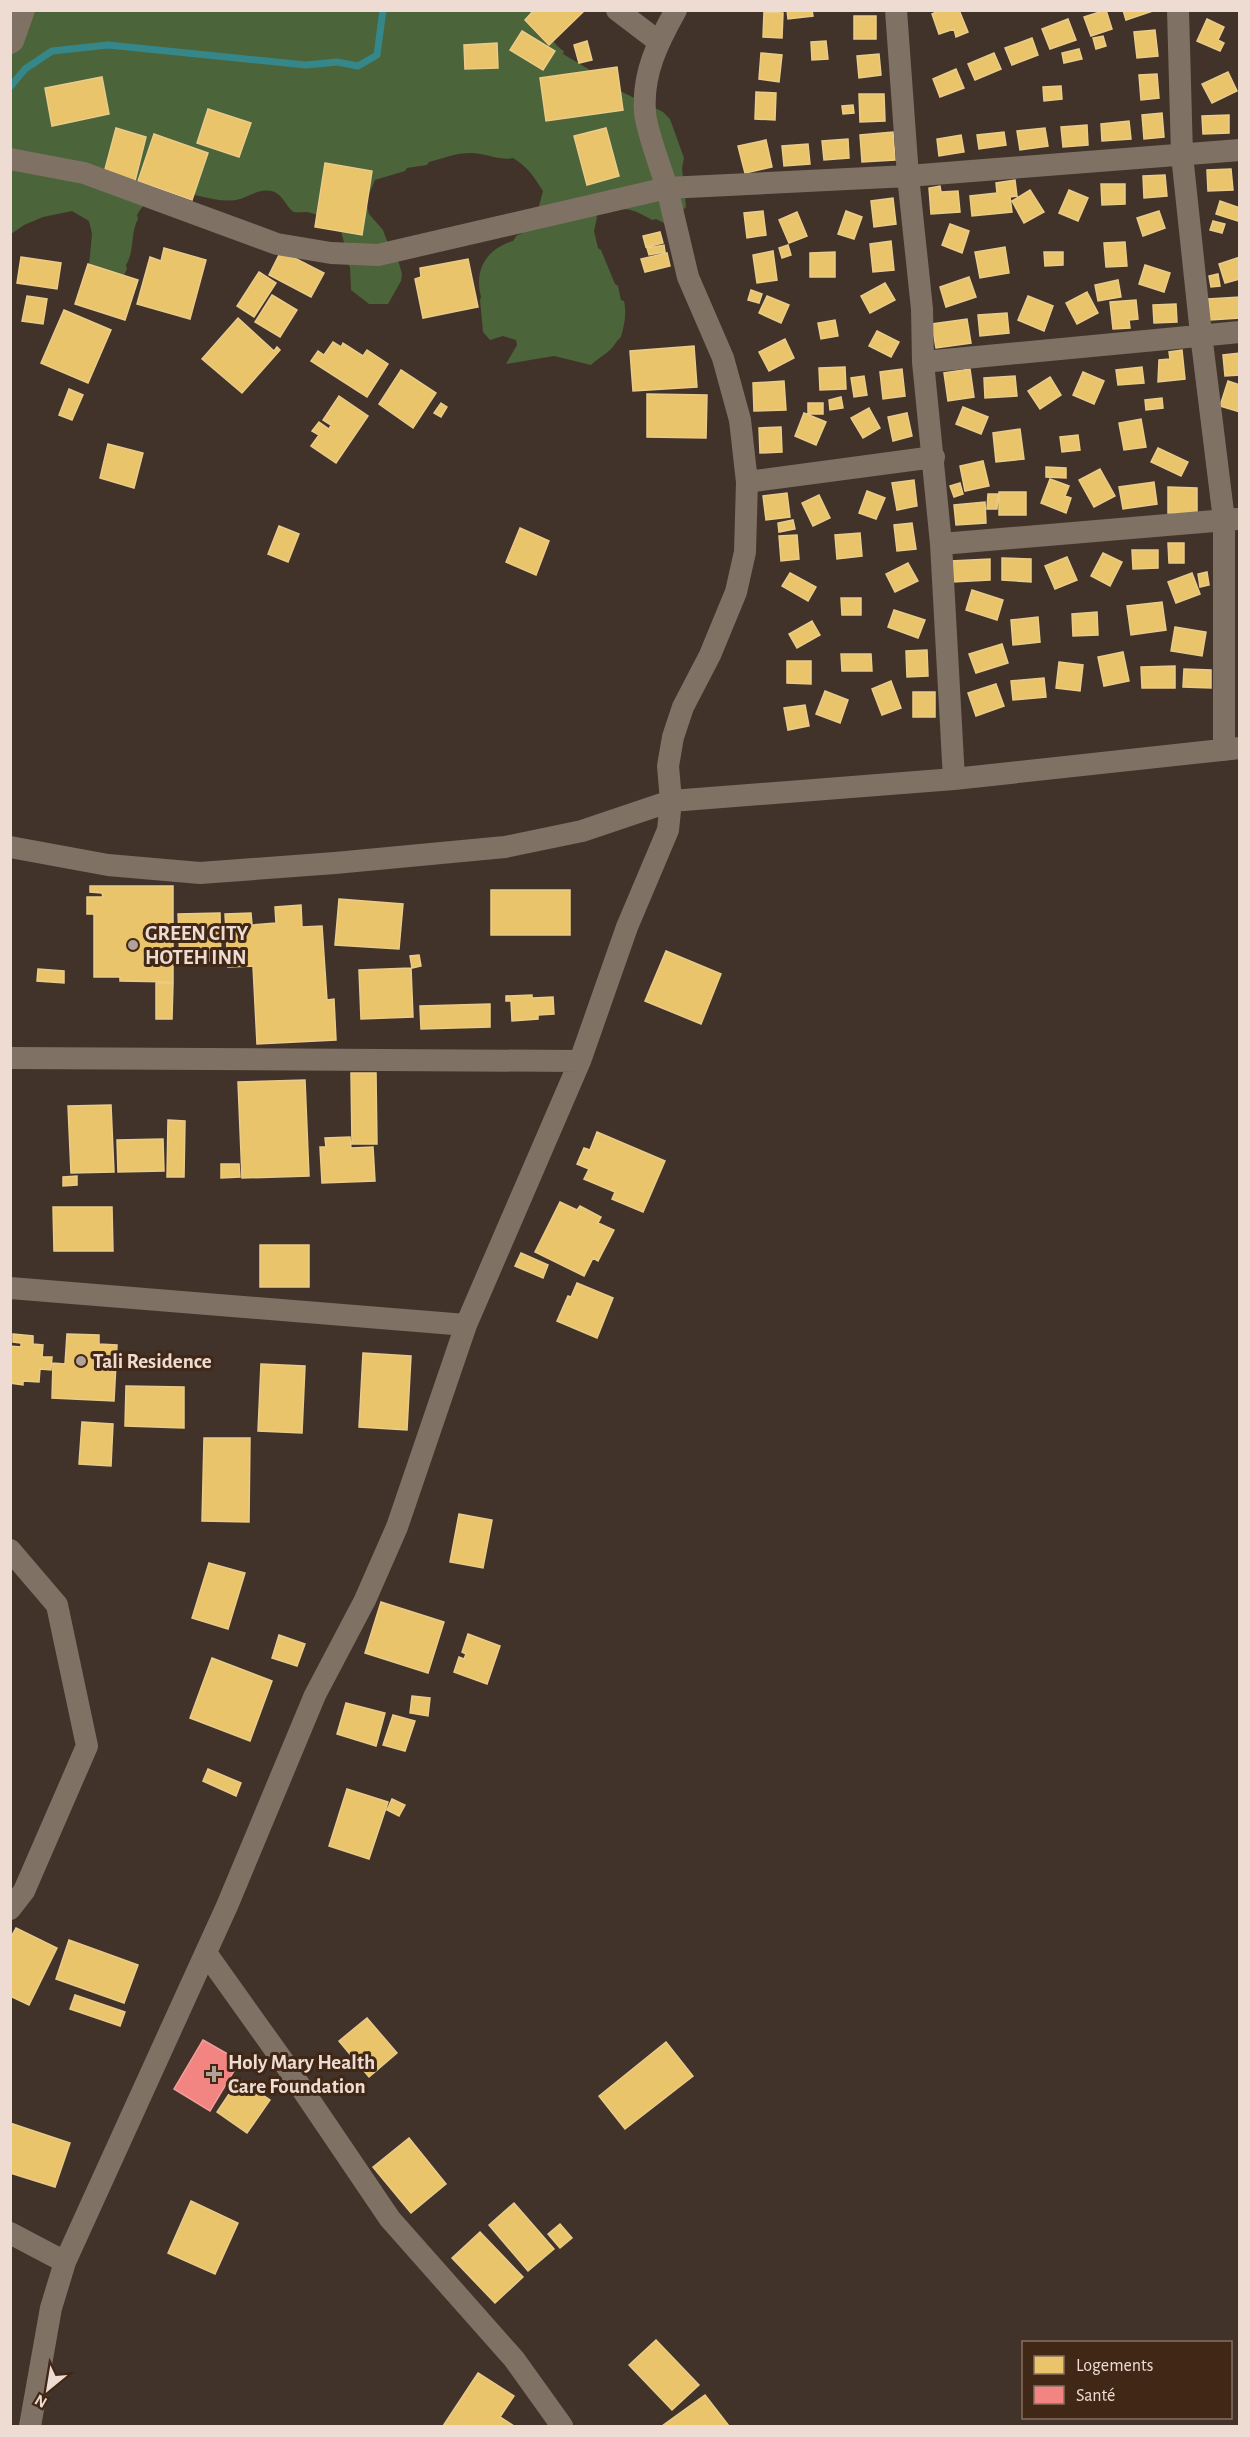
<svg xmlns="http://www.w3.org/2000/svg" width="1250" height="2437" viewBox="0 0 1250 2437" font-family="'Alegreya Sans',sans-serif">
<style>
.green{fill:#4b6439}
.homes{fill:#e9c46a;stroke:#eacb89;stroke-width:1.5}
.health{fill:#f28482;stroke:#f19e9a;stroke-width:1.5}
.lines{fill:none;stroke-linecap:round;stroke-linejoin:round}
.stream{stroke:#35878a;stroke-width:7}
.street{stroke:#7f7164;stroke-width:22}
.poi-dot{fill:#b1a197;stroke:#402716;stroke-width:2}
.labels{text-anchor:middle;stroke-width:6;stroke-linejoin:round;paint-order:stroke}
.poi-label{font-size:21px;font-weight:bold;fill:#eedcd2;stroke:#402716;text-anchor:start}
</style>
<rect width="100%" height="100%" fill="#41332a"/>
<!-- green -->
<path class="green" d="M11 11H544C546 26 550 43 564 51L563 54 607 80 622 92 663 112 670 119 684 158 682 168 686 207 668 225 656 219 652 220C628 206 623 207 596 214L597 218 594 231 598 248 601 250 615 284 618 286 621 300 624 301C627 315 624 325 621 337 616 341 615 345 611 349 605 355 597 359 591 365L554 356 506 364 517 345 516 340 503 336 490 340 483 332 480 300 481 297C474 270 486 249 513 241L517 235 521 234 537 213 543 191C534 177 528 167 513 158 500 161 485 153 471 153 456 153 444 158 429 162L427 165 407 168 405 171 375 180 366 201 369 214 383 230 390 249 397 256 402 274 401 281 388 304H369L351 290 350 267 346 261 348 258 340 227C329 221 318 214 307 212 303 212 298 213 294 212 287 209 283 193 271 191 258 188 248 198 236 200 200 205 163 170 137 215L138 219C130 234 135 250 126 265L127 269 124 275 112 283 89 266 92 234 89 221 72 211 43 217 24 225 11 234Z"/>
<!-- homes -->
<path class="homes" d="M534 10H585L549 45 525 20Z
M787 10H812L813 16 788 19Z
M941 10H959L968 32 956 37 954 29 939 34 932 14Z
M1106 10 1112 29 1091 36 1084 17Z
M1123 10H1152L1153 11 1126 20Z
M764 12 783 13 782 38 763 37Z
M854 16H876V39H854Z
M1068 19 1076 40 1050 49 1042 29Z
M1207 19 1224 27 1218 40 1224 43 1220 51 1197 41Z
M1155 30 1158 56 1137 58 1134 32Z
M522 31 555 51 543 70 510 50Z
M1103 36 1106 46 1096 49 1093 38Z
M1032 38 1038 55 1012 65 1005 48Z
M587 41 592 60 579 63 574 45Z
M826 41 828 59 812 60 811 42Z
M497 43 498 68 465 69 464 45Z
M1079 49 1082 59 1064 63 1062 53Z
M761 53 782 55 779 82 759 79Z
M994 53 1001 69 975 80 968 64Z
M879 54 881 75 859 78 857 56Z
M617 67 623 110 546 121 540 78Z
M956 69 964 88 940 97 933 79Z
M1228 72 1237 91 1212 103 1202 84Z
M1157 74 1159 98 1141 100 1139 75Z
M102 77 109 114 52 126 45 88Z
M1061 86 1062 99 1044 101 1043 87Z
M756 92 776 93 775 120 755 119Z
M859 94H884L885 121 860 122Z
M853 105 854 113 843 114 842 106Z
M208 109 251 123 239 157 197 143Z
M1162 113 1164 137 1144 139 1142 115Z
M1229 115V133L1203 134 1202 116Z
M1129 121 1131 139 1102 141 1101 124Z
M1087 125 1088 145 1063 147 1061 127Z
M116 128 146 137 135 181 104 173Z
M606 128 619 176 587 185 574 136Z
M1045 128 1048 146 1020 150 1017 131Z
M893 132 895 160 862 162 860 135Z
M1004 132 1006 145 979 149 977 135Z
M154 134 208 153 192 200 138 181Z
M961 135 964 152 939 156 937 139Z
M848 139 849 158 824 160 822 141Z
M766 140 772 167 745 173 738 146Z
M808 144 810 164 784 166 782 146Z
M325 163 372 171 362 235 315 227Z
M1231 169 1233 190 1208 191 1207 170Z
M1165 175 1167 196 1144 198 1143 176Z
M1015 180 1017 196 1010 197 1012 212 972 216 970 196 997 193 996 183Z
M1101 184H1125V204L1102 205Z
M940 186 941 192 958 191 960 212 931 214 929 188Z
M1030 190 1044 212 1024 223 1012 201Z
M1069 190 1088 198 1078 221 1059 213Z
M893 198 896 224 874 227 871 201Z
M1220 201 1240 208 1238 221 1216 214Z
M763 211 766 235 747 238 744 213Z
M846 211 862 217 854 239 838 234Z
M1159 211 1165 228 1143 236 1137 218Z
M797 212 807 236 789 243 779 220Z
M1213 221 1225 224 1222 233 1210 230Z
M950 224 969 231 962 253 942 245Z
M660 232 663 243 646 247 643 236Z
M891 241 894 270 873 272 870 244Z
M1125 242 1127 266 1106 267 1104 243Z
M664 245 665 252 649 255 647 248Z
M788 245 791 255 782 258 779 248Z
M1005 247 1009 273 980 278 975 252Z
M164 248 206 260 190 319 137 304 150 257 161 261Z
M281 251 324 273 311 297 269 275Z
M773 251 777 280 757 283 753 255Z
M835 252V277H810V253Z
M1044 252H1063V265L1045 266Z
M667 253 670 266 645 272 641 259Z
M21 257 61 263 57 289 17 283Z
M1240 257V279L1225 283 1219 264Z
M468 259 478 307 423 318 415 279 421 277 420 268Z
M88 264 138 280 125 320 75 304Z
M1145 265 1170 273 1164 292 1139 284Z
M259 272 276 283 254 317 237 306Z
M1218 274 1220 286 1211 287 1209 276Z
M969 277 976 297 946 307 940 287Z
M1118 280 1121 297 1098 301 1095 285Z
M885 283 895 300 870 313 861 296Z
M751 290 762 294 759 303 748 300Z
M1087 292 1098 313 1077 324 1066 303Z
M272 295 297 310 280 337 255 322Z
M27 296 47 299 43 324 22 321Z
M767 296 789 305 781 323 759 313Z
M1028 296 1053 306 1044 331 1018 320Z
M1240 297V318L1210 320 1208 299Z
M1136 300 1138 319 1129 320 1130 328 1113 329 1110 302Z
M1176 304 1177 322 1154 323 1153 305Z
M64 310 111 330 88 383 41 363Z
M1007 313 1009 333 980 336 978 315Z
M238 318 274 351 277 347 280 350 242 393 202 359Z
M967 319 971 343 936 348 932 324Z
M835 320 838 336 821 339 818 323Z
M877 331 899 342 891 357 869 346Z
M785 339 794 358 769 371 759 352Z
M333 342 341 347 343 343 363 356 367 350 388 364 367 397 311 361 318 351 324 355Z
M694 346 697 387 633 391 630 351Z
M1182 350 1185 379 1158 382 1159 360 1170 359 1169 352Z
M1240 353V375L1225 376 1223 355Z
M845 367 846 389 820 390 819 368Z
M1142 367 1144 383 1118 385 1116 370Z
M902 369 905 396 883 399 880 372Z
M970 369 974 397 948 401 944 373Z
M401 370 436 393 413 428 379 404Z
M1083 372 1104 381 1094 404 1073 395Z
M864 376 867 395 854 397 851 378Z
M1015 376 1017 396 985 398 984 378Z
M1050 377 1061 395 1040 409 1028 391Z
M784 381 786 410 754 411 753 383Z
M1228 381 1240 385V412L1220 406Z
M69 389 83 395 72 420 59 415Z
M647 394 707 395 706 438 647 437Z
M339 396 368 416 336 463 311 446 319 435 312 431 319 422 329 429 331 425 323 420Z
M841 397 843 408 830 410 829 400Z
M1162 398 1163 408 1146 410 1145 400Z
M441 403 447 407 441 417 434 413Z
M808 403H823V414H808Z
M963 407 988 417 981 434 956 424Z
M869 408 880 428 863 438 851 418Z
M804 413 826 422 816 445 795 436Z
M907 413 912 436 893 441 888 417Z
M1141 419 1146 447 1124 450 1119 423Z
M781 427 782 452 760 453 759 428Z
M1020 429 1024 459 996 462 993 433Z
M1078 435 1080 450 1062 452 1060 437Z
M108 444 143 453 134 488 100 478Z
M1158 448 1188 462 1181 476 1151 462Z
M983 461 989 486 965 491 960 466Z
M1046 467 1066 468V478L1046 477Z
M1100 469 1115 496 1094 507 1079 480Z
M1050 479 1069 486 1065 496 1071 498 1066 513 1041 503Z
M914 480 917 506 897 510 892 483Z
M1154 482 1157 504 1123 509 1119 487Z
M960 483 963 494 954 497 950 486Z
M1168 487 1197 488V514L1168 513Z
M867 491 885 498 876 519 859 513Z
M999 492H1026V515H999Z
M787 493 790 517 766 520 763 496Z
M988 494H998L997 509H987Z
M819 495 830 518 813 526 802 503Z
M985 502 986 523 956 525 954 505Z
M793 520 795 529 779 532 778 523Z
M912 523 916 549 897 551 894 525Z
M279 526 299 534 288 562 268 554Z
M520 528 549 541 536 575 506 562Z
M860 533 862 556 837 559 835 535Z
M797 535 799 559 781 561 779 536Z
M1168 543H1184V563H1169Z
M1132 550H1158V568L1133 569Z
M1103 553 1122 562 1110 586 1091 576Z
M1067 557 1077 580 1055 589 1045 566Z
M1002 558 1031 559V582L1002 580Z
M990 559V580L952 582 951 561Z
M908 563 918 581 895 592 886 574Z
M1207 572 1209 585 1200 587 1198 574Z
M790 573 816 587 808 601 782 586Z
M1192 573 1200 594 1176 603 1168 582Z
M972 590 1003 600 997 620 966 610Z
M841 598H861V615H842Z
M1162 602 1166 630 1131 635 1127 606Z
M894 610 925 620 918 638 888 627Z
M1097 612 1098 635 1073 636 1072 614Z
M1038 617 1040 642 1013 645 1011 620Z
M812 621 820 635 797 648 789 634Z
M1175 627 1206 632 1202 656 1171 651Z
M1002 644 1008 663 976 673 969 654Z
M927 650 928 676 907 677 906 651Z
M1123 652 1129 681 1104 686 1098 657Z
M841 654H871L872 671H842Z
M787 661H811V684L787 683Z
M1059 662 1083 665 1080 691 1056 688Z
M1175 666V688H1142L1141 667Z
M1184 669 1211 670V688L1183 687Z
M1044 678 1046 697 1013 700 1011 681Z
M891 681 901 708 882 715 872 689Z
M996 684 1004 706 976 716 968 693Z
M825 691 848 700 840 723 816 714Z
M913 692H935V717H913Z
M805 705 809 726 788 730 784 708Z
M90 886H173V982L120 981V977H94V914H87V897H103L102 893 90 892Z
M491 890H570V935H491Z
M339 899 403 904 399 949 335 945Z
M301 905 302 927 322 926 327 1000 334 999 336 1040 257 1044 253 966 228 967 225 914 251 913 252 925 276 923 275 907Z
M220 913 221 961 180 962 178 914Z
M666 951 721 974 701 1024 645 1001Z
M419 955 421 966 412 968 410 956Z
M411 968 413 1017 361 1019 359 970Z
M38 969 64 971V983L37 981Z
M156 983H173L172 1019H156Z
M532 995V998L553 997 554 1014 538 1015V1019L512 1021 511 1001H506V996Z
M490 1004V1027L421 1029 420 1006Z
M351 1073H376L377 1144H352Z
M305 1080 309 1176 242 1178 238 1082Z
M111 1105 114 1172 71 1173 68 1106Z
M168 1120 185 1121 184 1177H167Z
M597 1132 665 1161 643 1212 612 1199 615 1192 584 1179 589 1169 577 1164 584 1148 590 1150Z
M350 1137 351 1148 373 1147 375 1181 322 1183 320 1147H326L325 1138Z
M163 1139 164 1171 118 1172 117 1140Z
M221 1164H239L240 1177 221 1178Z
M77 1176V1185L63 1186V1177Z
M560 1202 577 1210 580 1206 601 1217 598 1223 614 1230 598 1261 593 1258 584 1276 535 1252Z
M53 1207H112L113 1251H54Z
M260 1245H309V1287H260Z
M521 1253 548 1265 543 1278 515 1266Z
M577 1283 613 1298 597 1338 557 1321 568 1296 571 1297Z
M13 1334 33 1336V1344L43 1345 42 1357H52L51 1370 40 1369 39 1382 23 1381V1385L10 1383V1346L21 1347V1343L13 1342Z
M67 1334 99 1335V1344L117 1345 114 1401 52 1398 53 1363 65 1364Z
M363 1353 411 1356 407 1430 359 1427Z
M261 1364 305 1366 302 1433 258 1431Z
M126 1386 184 1387V1428L125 1426Z
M82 1422 113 1424 111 1466 79 1464Z
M204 1438H250L249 1522 202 1521Z
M459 1514 492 1520 483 1568 450 1562Z
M209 1563 245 1573 228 1629 192 1618Z
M381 1602 444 1622 428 1673 365 1653Z
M468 1634 500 1646 487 1684 454 1672 459 1657 464 1659 466 1654 462 1652Z
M279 1635 305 1644 297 1666 272 1658Z
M212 1658 272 1681 250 1741 190 1718Z
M412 1696 430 1698 428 1716 410 1713Z
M346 1703 385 1713 376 1746 337 1734Z
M393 1715 415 1721 405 1751 383 1745Z
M208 1769 241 1783 236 1796 203 1781Z
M347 1789 388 1802 369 1859 329 1846Z
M392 1799 405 1805 399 1816 387 1810Z
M16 1928 57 1948 29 2005 10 1996V1939Z
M69 1940 138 1965 124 2003 56 1979Z
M75 1995 125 2012 120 2026 70 2009Z
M367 2018 397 2053 369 2077 339 2041Z
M666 2042 693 2076 625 2129 599 2096Z
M239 2079 270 2100 247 2133 217 2112Z
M10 2123 70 2143 55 2187 10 2173Z
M409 2138 446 2184 411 2213 373 2167Z
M191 2201 238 2223 215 2274 168 2253Z
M514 2203 554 2249 528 2271 489 2225Z
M560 2224 572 2238 560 2248 548 2234Z
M480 2232 523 2277 495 2303 452 2258Z
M656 2340 699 2385 672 2410 629 2365Z
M478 2373 514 2396 500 2417 514 2426H443Z
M705 2395 729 2426H662Z"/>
<!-- health -->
<path class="health" d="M203 2040 240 2061 210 2111 174 2089Z"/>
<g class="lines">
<!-- stream -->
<path class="stream" d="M10 87 25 69 52 51 108 45 306 65 337 62 358 66 377 55 383 10"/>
<!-- street -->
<path class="street" d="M617 10 659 42
M896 10 908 176 922 309 923 362 941 544 954 779
M1178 10 1182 155 1201 334 1224 520V750
M10 43 13 41 24 10
M10 159 84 173 277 244 331 253 378 255 667 188C661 168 646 130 645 112 642 74 658 42 676 10
M923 362 1240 332
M747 482 934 457
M941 544 1238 519
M10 847 108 865 200 873 335 863 505 847 582 831 671 801 954 779 1240 748
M10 1058 580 1061
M10 1288 466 1325
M10 1550 57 1605 87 1746 24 1891 10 1909
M206 1953 283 2061 390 2219 514 2359 562 2426
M10 2233 65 2262
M30 2426 51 2308 65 2262 227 1906 315 1695 365 1600 397 1527 466 1325 580 1061 627 927 668 830 671 801 668 766 673 737 683 707 710 655 736 592 745 552 747 482 740 420 723 358 688 277 667 188 908 176 1240 150"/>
</g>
<!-- markers -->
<g class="poi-dot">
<circle cx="133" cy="945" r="6"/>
<circle cx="81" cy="1361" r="6"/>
<path d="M211 2065h6v6h6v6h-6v6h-6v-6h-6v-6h6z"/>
</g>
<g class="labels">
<!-- poi labels -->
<g class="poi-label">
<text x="145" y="940">GREEN CITY<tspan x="145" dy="24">HOTEH INN</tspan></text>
<text x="93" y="1368">Tali Residence</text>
<text x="228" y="2069">Holy Mary Health<tspan x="228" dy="24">Care Foundation</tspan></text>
</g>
</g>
<!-- border -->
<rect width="1250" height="2437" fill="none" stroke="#eedcd2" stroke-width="24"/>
<!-- legend -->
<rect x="1022" y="2341" width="210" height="78" fill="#402716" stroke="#866f61" stroke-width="1.5"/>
<rect x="1034" y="2356" width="30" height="18" fill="#e9c46a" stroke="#866f61" stroke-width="1.5"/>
<text x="1076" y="2371" font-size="18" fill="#eedcd2">Logements</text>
<rect x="1034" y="2386" width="30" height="18" fill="#f28482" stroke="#866f61" stroke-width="1.5"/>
<text x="1076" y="2401" font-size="18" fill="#eedcd2">Santé</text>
<!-- north arrow -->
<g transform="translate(48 2389) rotate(210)" stroke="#402716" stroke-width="4.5" paint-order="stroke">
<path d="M0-4.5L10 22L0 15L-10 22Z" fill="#eedcd2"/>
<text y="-9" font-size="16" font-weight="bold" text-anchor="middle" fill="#eedcd2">N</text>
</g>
</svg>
